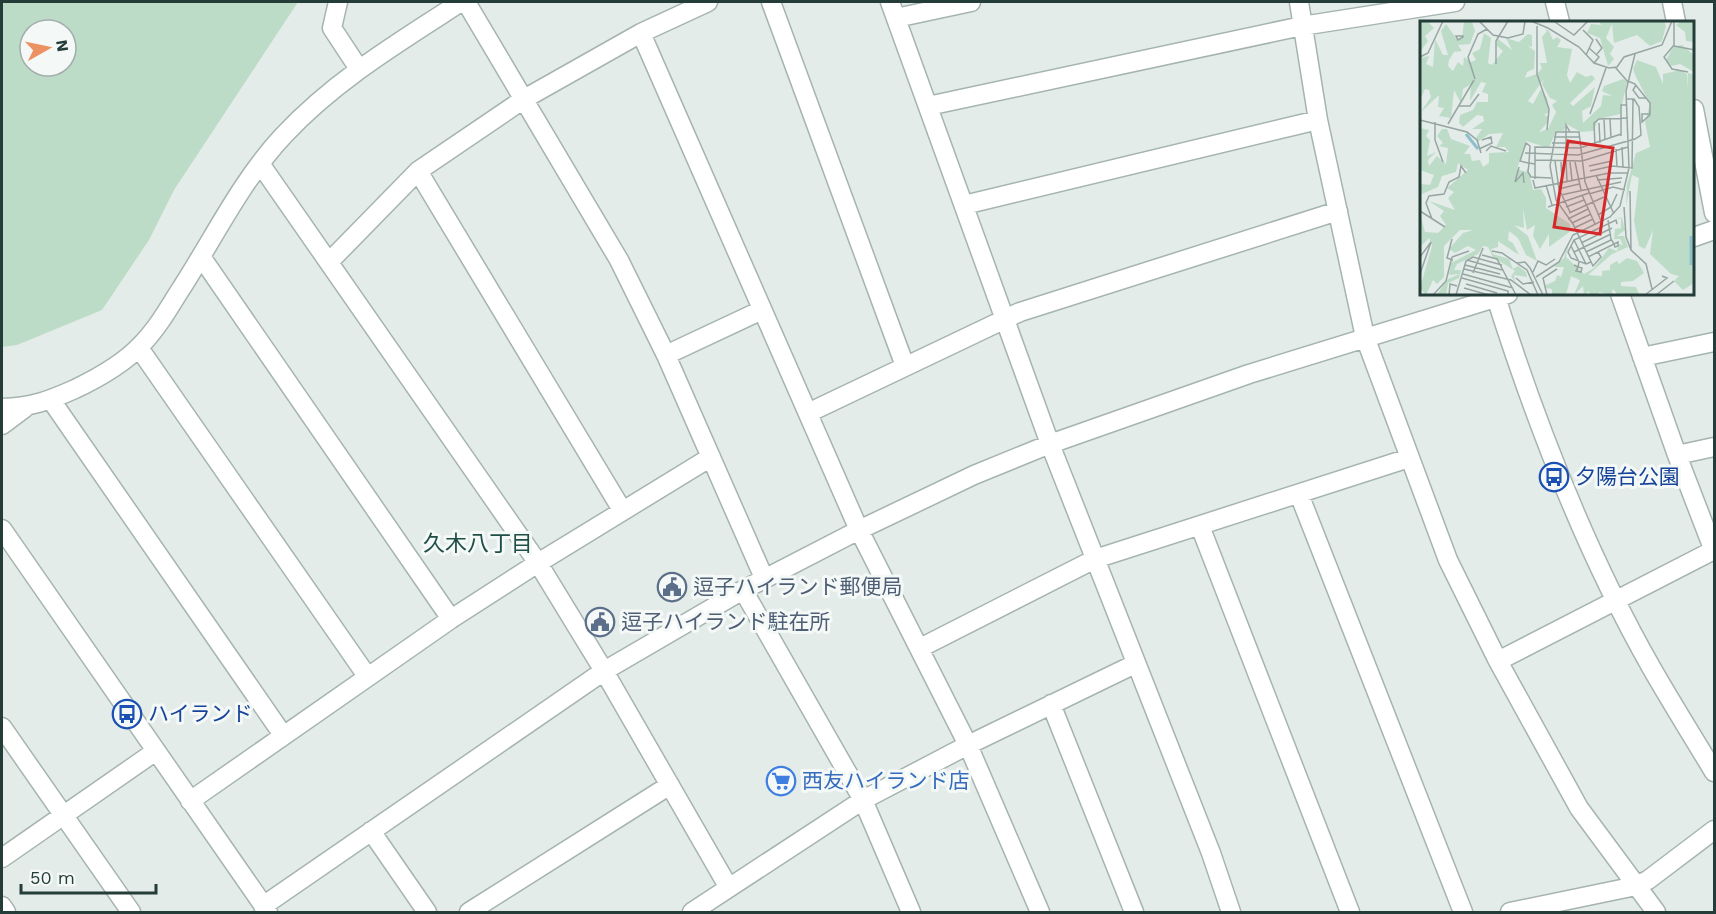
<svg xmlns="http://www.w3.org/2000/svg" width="1716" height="914" viewBox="0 0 1716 914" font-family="'Work Sans','Noto Sans JP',sans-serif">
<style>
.green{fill:#bddcc8;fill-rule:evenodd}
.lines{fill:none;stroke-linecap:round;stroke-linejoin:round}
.minor-casing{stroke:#a6b4b0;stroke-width:21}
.minor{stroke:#fff;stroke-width:18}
.labels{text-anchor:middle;stroke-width:6;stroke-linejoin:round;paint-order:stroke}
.transit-label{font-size:21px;fill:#164399;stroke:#f4f9f7;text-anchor:start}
.service-label{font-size:21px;fill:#4e5e75;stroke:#f4f9f7;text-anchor:start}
.shop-label{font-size:21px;fill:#366cbe;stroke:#f4f9f7;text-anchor:start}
.neighbourhood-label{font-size:22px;fill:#204e47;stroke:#f4f9f7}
.inset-river{fill:none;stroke:#8ebfcf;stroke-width:3}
.inset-road{fill:none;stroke:#97a6a2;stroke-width:1.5}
.view{fill:#d62828;fill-opacity:0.15;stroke:#d62828;stroke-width:3}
.inset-edge{fill:none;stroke:#243d38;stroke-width:3}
</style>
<rect width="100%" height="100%" fill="#e3ece9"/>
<!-- green -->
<path class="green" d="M2 2H298L174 190 149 240 102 310 17 345 2 347ZM30 30H66V66H30Z"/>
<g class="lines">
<!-- minor casing -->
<g class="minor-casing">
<path id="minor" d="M338 2 332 28 359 69
M466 2 619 260 666 355 764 578
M771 2 905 366
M890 2 1050 444 1211 853 1231 912
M1299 2 1318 120 1365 337 1448 560 1498 661 1579 808 1656 912
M1555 2 1560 22
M1672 2 1676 22
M896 18 971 2
M641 33 859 530 968 745 1040 912
M928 106 1302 26 1455 2
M1694 109 1714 213
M261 165 538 563 604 671 729 888
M418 171 622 510
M964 205 1318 120
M1694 237 1714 230
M202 258 451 619
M329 262 418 171 524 99 641 33 708 2
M1495 294C1535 421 1585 551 1651 667 1671 702 1693 737 1714 772
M1620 294 1677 455 1714 551
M139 348 367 676
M666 355 762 310
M1642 357 1714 342
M51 400 283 735
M2 408C32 407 48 401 75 389 98 378 123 364 140 346 155 331 166 313 177 295 212 242 240 182 283 136 334 81 399 42 461 2
M808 413 1020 312 1338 211
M2 425 26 407
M1677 455 1714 447
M1299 494 1463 912
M1200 526 1350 912
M2 529 268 912
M743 590 863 800 911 912
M920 648 1095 559 1409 458
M1498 661 1714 550
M1051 704 1134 912
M2 727 131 912
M190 801 451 619 538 563 711 457
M371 831 427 912
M2 858 156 751
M2 906 6 912
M263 906 604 671 743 590 859 530 974 475 1050 444 1249 374 1508 294
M469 912 670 785
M692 912 863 800 968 745 1135 664
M1510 912 1636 886 1648 880 1714 830"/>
</g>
<!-- minor -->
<use href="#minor" class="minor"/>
</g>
<!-- icons -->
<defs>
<g id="bus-ring" transform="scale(1.5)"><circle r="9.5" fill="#f4f9f7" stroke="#1a4fb4" stroke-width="1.5"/><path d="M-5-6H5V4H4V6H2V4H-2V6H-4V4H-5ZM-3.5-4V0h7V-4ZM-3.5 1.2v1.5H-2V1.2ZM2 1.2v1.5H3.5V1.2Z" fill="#1a4fb4"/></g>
<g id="civic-ring" transform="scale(1.5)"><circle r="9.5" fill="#f4f9f7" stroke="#5c6f8a" stroke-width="1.5"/><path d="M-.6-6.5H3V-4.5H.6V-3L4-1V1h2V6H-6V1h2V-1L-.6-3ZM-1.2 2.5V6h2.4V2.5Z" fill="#5c6f8a"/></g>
<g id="supermarket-ring" transform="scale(1.5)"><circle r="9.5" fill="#f4f9f7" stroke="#3f7fe0" stroke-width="1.5"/><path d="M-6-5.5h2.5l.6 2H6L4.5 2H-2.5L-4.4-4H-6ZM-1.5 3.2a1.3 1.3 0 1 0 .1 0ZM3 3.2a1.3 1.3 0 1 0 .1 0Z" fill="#3f7fe0"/></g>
</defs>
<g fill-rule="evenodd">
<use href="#bus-ring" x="1554" y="477"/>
<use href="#civic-ring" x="672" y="587"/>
<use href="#civic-ring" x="600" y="622"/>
<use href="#bus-ring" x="127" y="714"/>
<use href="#supermarket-ring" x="781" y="781"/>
</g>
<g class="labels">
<!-- transit labels -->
<g class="transit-label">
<text x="1575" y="484">夕陽台公園</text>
<text x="148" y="721">ハイランド</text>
</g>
<!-- service labels -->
<g class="service-label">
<text x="693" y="594">逗子ハイランド郵便局</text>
<text x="621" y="629">逗子ハイランド駐在所</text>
</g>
<!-- shop labels -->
<g class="shop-label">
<text x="802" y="788">西友ハイランド店</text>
</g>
<!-- neighbourhood labels -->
<g class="neighbourhood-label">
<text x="478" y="551">久木八丁目</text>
</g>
</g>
<!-- overview -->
<g transform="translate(1420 21)">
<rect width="274" height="274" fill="#e3ece9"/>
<path d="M0 0H16L9 2 14 7 5 15 8 20 0 31ZM44 0 52 1 55 10 50 23 38 24 42 30 34 31 29 39 28 45 33 50 38 41 43 45 44 36 51 41 56 39 52 32 60 28 64 12 71 17 68 42 72 44 83 30 76 24 78 18 92 29 86 17 99 21 108 13 112 14V26L108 25 115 30 114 48 107 51 105 57 117 53 122 47 120 42H127L122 16 127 10 124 7 129 10 133 19 137 16 141 19 137 26 152 28 147 54 150 62 157 51 166 56 172 54 175 58 150 82 153 85 175 66 171 85 162 90 163 102 181 85 183 74 192 75 182 70 184 65 203 58 207 61 200 93 179 98 173 110 161 111 146 103 144 110H136L129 127 106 120 97 148 106 151 108 147 113 169 121 168 126 177V187L150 203 151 210 129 226V213L120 228 113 215 115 204 107 209 103 187 104 207 94 204 108 215 117 240 106 234 98 217 89 210 88 219 93 222 99 234 78 220V226L71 228 73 233 89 238 93 248 98 245 106 251 107 256 94 254 95 261 91 255 95 250 73 236 68 226 63 225 58 233 37 243 34 249H41L39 257 28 262 26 274H17L26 259 39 253 29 254 31 242 56 229 48 225 35 232 29 228 43 212 53 209H40L24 225V256L17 263 13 259 6 274 0 267 12 225 9 217 0 226 1 196 5 211 18 212 26 204 20 195 24 190 9 180 35 189 28 177 34 171 27 167 48 149 38 142 36 151 22 155 18 166 2 173 0 163 10 164 14 154 0 149V107L9 109 6 115 10 119 7 135 16 131 8 139 9 145 17 135 26 143 28 127 19 125 23 122 17 115 22 108H27L31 118 50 125 44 133H50L52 140 60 139 63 146 69 142V132L89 131 85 126H76L83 112 69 113 58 121 56 117 62 108H52L64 100 63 95 57 94 43 106 39 102 40 94 53 89 57 81H68V73L62 71 66 62 61 61 50 80 51 63 43 68 41 82 34 69 31 97 19 95 24 87 18 86 19 74 0 92 11 76 9 69 5 68 0 79 1 37 9 35 6 43 13 46 15 18 23 34H28L21 10 26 3 36 17 42 18ZM124 58 122 63 130 77 137 80 132 84 136 91 128 108 119 111 128 101 129 96 124 94 129 91 127 77 121 68 113 83 108 80ZM179 0H244L246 5 242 20 230 25 217 14 194 22 192 3 186 17 194 26 190 33 194 38 188 45 180 17 167 12 171 3 181 4ZM261 0H274V21L266 20 265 11 256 4ZM262 24 274 34V51L260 43 251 45 246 39 253 26ZM217 39 236 46 243 63V53L260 49 267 53V68L268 52 275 54 274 262 263 269 254 260 259 255 251 253 230 233 233 209 225 228 219 225 214 200 219 157 212 154 206 185 207 164 216 132 230 126 225 101 230 83 216 56 213 48ZM195 196 202 197 205 209 197 215H204L208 226 192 233 168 254 182 255V250L190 249V244L197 240 199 243 207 237 217 240 224 252 213 260 201 261V265L216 266 219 273 198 274 193 268 191 274 179 271V274H170L169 270 164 274 163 265 154 274 160 259 151 255 146 274H132V268L126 267V264L135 260 137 254 141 256 144 246H134L144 237 149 221 146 236 164 253 174 247 189 227 197 230 199 223 203 224 200 218H194L195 208 201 207V198Z" fill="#bddcc8" fill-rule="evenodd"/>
<path class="inset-river" d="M46 113 58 128M271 215V244"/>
<path class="inset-road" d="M59 0 73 14 88 17 103 13 105 0M111 0 128 7 159 26 174 42 189 47 197 46 204 36 242 24 252 0M254 0V24L244 36 252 48 268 51M135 1 154 14 168 0M117 5V53L129 88 127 109M163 9 173 19 166 34M36 15H43V16L38 19ZM176 18 182 27 177 33M254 25 275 29M169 27 179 36 174 42M0 36 8 32 23 0M76 43V20L88 0M195 46 208 61M55 58 48 36 58 13 67 8M208 60 215 63 230 82V94L222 101V93H230M216 64 213 69 219 77H226M39 85H50L59 73M170 93 186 47M184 98 185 120M190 98 191 117M0 99 47 111 57 119 61 132M15 101V119L23 141M179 102 180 122M28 103 54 59M201 115V84H206M134 116H159M132 122H159M175 125 174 102 179 98 208 97M202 126 203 146M59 128 72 122 71 116 62 119M146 128V104L150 111M196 128 197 146M66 130 71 125 86 130M105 132 158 134 215 118 221 114 219 86 214 78H206M115 139 162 140 208 126M135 140 139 168 150 191M146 140 147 160M141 141 142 161M150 141 152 159M155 141 161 169M115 143 109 142H108L100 140 106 122 110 125 109 142 108 151 111 156 131 157M169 145 192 140M99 146 95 161 103 152 104 162M170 150 192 145 212 147 213 78M176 154 194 193M115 158V126L160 127 201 113M113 159 115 167 189 152H208M177 159 202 157M126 164 132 184M139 168 159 163M210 170 211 229M169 173 193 166 205 169M141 174 201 161M162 174 175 203M128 186 169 172M146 186 164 179M204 186 206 216 211 229 226 243 232 268M0 190 25 206M149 192 184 176M178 194 191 186 197 173M12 198 6 182 9 175 24 173 29 161 39 156 41 145 46 152M148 198 168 188M152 202 171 193M154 207 173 198M32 218 27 237 33 239M154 219 166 243M161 222 192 207M151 225 159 241 158 246 156 250 161 251 162 247 158 246 154 244M72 230 82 232 107 249 118 274M154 231 191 213M166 231 191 219M178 231 181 236 173 245 153 203 136 179 130 145 136 111H159L165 161 181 200M62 234 77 238 96 274M0 236 11 221 0 253M32 236 49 230M168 236 198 221V225L195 226 194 223 191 218 188 199M47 239 82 249M171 241 166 243 151 237 148 231 154 219 196 199 197 203M97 242 105 241 110 247 123 274M45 244 80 253M44 248 91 259 111 274M113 251 118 240 126 244 135 238M53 252 63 227M43 253 93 267M116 256 139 241 153 214 190 196 200 185 209 147 206 70 215 33M42 257 88 270V274M96 257 103 263 114 261M46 263 77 272M44 267 69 274M13 274 26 260 32 236M29 274 30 263 37 265M36 274 46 240 53 236 82 244M127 274 123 257 137 248M225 274 247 257 242 255M236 274 254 260"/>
<path class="view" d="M148 120 193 127 180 213 134 206Z"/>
<rect width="274" height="274" class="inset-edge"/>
</g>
<!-- border -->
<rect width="1716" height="914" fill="none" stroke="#243d38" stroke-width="6"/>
<!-- north arrow -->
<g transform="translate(48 48) rotate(81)"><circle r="28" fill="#f4f9f7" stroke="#a1aeab" stroke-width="1.5"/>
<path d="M0-4.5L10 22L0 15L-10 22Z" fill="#eb9162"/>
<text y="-9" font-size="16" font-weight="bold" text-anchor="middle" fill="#243d38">N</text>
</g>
<!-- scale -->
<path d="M21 884v9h135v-9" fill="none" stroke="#243d38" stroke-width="3"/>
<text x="30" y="884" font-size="18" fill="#243d38" stroke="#f4f9f7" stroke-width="4.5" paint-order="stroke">50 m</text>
</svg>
